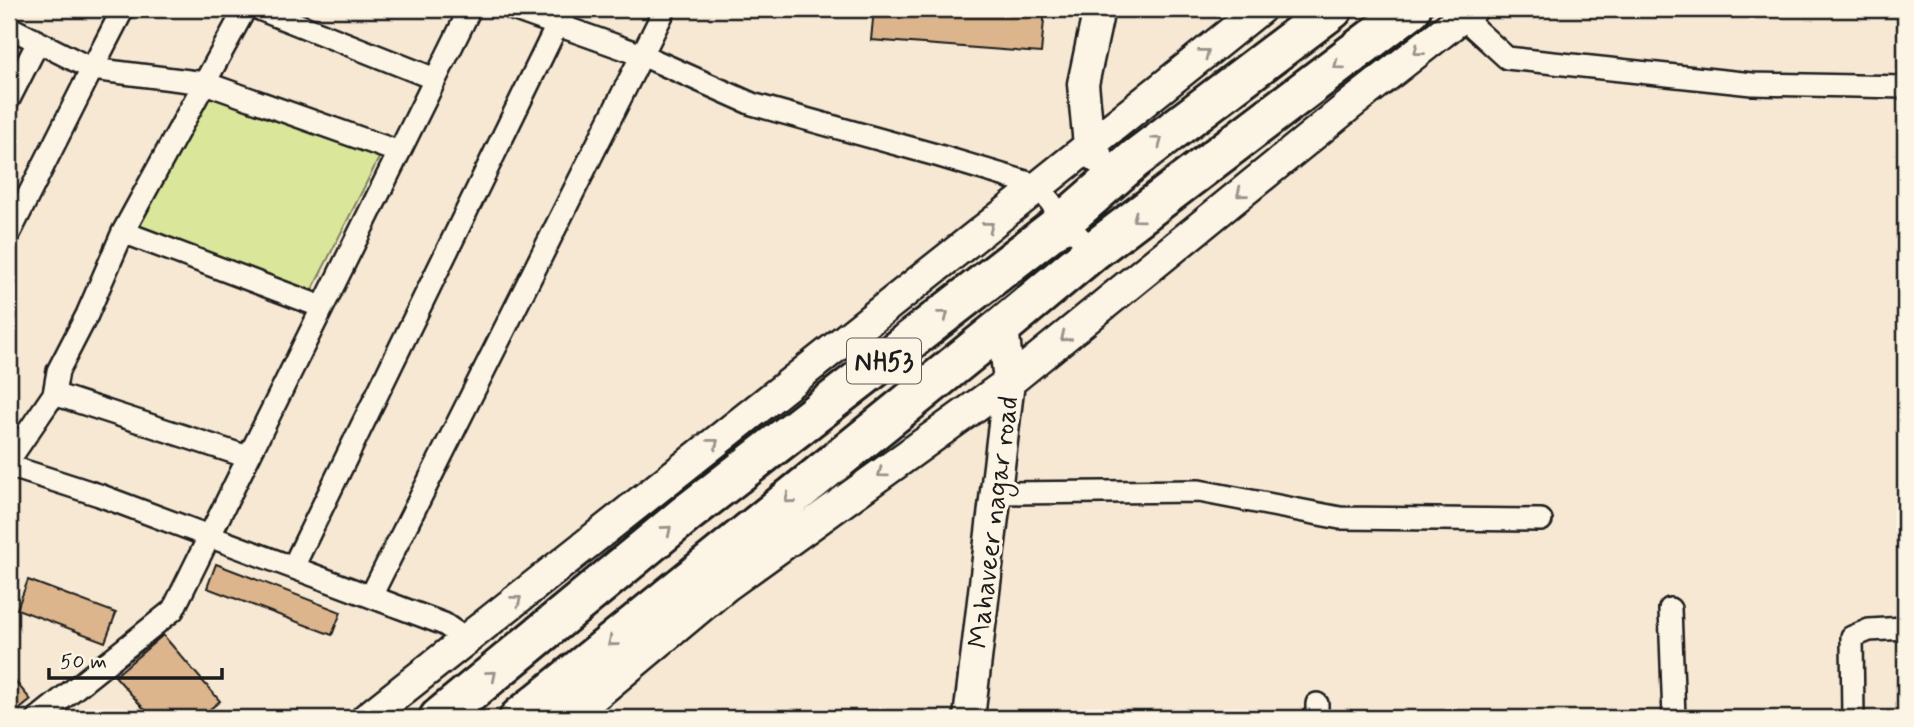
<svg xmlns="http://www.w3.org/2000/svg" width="1914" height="727" viewBox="0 0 1914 727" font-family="Mynerve,sans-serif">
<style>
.green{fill:#dae699;stroke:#7b815a;stroke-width:2}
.building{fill:#dcb58d;stroke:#1c1c1c;stroke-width:2}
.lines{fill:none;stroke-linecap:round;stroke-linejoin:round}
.street-casing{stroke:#1c1c1c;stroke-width:26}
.secondary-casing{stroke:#1c1c1c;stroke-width:35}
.highway-casing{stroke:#1c1c1c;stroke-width:44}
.street{stroke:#fcf5e5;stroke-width:21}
.secondary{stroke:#fcf5e5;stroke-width:30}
.highway{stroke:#fcf5e5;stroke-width:38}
.oneway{stroke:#97938b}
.labels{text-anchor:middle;stroke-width:7;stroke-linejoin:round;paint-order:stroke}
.shield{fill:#fcf5e5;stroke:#5f5d58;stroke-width:2}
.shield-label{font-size:26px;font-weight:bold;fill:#1c1c1c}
.street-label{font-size:28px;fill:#1c1c1c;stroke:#fcf5e5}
</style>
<rect width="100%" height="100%" fill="#f6e8d3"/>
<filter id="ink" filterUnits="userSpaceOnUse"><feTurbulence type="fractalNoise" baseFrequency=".0143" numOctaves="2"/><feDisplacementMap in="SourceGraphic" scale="14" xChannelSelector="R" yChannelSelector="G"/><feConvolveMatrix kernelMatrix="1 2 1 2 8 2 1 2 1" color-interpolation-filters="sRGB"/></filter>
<g filter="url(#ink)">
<!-- green -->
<path class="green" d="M207 84 381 154 310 294 137 226Z"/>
<!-- building -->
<path class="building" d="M874 9H1045L1041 53 871 40Z
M216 564 341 612 332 635 207 588Z
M28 580 116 613 105 642 17 609Z
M163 635 220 701 199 718H152L115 676Z
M9 674 31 700 9 718Z"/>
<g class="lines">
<!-- street casing -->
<g class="street-casing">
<path id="street" d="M259 9 435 79
M513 9 642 55 752 104 936 155 1039 186 1064 221 1093 251
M1462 17 1507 58 1752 84 1905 87
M9 27 92 69 123 9
M9 99 38 42
M123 232 322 307
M9 234 92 69 205 83 399 152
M54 394 248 457
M9 460 54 394 58 371 87 315 123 232 245 9
M9 466 99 495 444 624 467 640
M996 493 1199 491 1340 518 1541 520
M293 567 565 9
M371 596 665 9
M1670 609 1674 718
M1317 704V718
M38 718 173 610 470 9
M1853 718 1852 637 1869 630 1905 628"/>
</g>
<!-- secondary casing -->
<g class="secondary-casing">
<path id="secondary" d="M1098 158 1089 145 1083 84 1099 9
M367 718 1039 186 1260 9
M568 718 726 586 1009 382 1351 104 1472 9
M969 718 1009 382 1003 326"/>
</g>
<!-- highway casing -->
<g class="highway-casing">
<path id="highway" d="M439 718 686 514 1064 221 1135 159 1333 9
M519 718 1003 326 1093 251 1411 9"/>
</g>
<!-- street -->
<use href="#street" class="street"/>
<!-- secondary -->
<use href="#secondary" class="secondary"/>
<!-- highway -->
<use href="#highway" class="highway"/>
</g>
<!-- one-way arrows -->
<defs><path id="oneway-chevron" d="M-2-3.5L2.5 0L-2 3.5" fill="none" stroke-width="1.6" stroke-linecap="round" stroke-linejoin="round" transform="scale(1.75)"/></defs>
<g class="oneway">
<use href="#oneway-chevron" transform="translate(1418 51) rotate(142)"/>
<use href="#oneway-chevron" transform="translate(1205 53) rotate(-38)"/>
<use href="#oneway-chevron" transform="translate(1338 65) rotate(143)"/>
<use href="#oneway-chevron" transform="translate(1158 141) rotate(-37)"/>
<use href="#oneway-chevron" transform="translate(1241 193) rotate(141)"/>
<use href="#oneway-chevron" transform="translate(1137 218) rotate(143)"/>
<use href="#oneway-chevron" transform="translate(989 226) rotate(-38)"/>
<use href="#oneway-chevron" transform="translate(944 315) rotate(-38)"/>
<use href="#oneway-chevron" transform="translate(1065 337) rotate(141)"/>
<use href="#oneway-chevron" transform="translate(714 443) rotate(-38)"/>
<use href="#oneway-chevron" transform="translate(882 473) rotate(144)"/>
<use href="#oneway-chevron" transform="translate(789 499) rotate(141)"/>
<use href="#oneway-chevron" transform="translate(667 530) rotate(-40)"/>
<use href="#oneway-chevron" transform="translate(517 600) rotate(-38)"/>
<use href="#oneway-chevron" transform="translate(612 642) rotate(141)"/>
<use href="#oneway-chevron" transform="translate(492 675) rotate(-40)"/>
</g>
</g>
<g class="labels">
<!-- shield labels -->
<rect class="shield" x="847" y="338.5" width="74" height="45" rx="5"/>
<g class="shield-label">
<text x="884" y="370">NH53</text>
</g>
<!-- street labels -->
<g class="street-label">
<text transform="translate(992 522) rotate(-83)" y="10">Mahaveer nagar road</text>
</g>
</g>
<!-- margin -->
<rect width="1914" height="727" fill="none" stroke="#fcf5e5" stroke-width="35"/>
<rect x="18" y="18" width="1879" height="692" fill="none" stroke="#1c1c1c" stroke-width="2.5" filter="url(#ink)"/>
<!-- scale -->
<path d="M49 668v10h173v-10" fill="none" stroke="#1c1c1c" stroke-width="3.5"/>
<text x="60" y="668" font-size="21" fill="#1c1c1c" stroke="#fcf5e5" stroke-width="5" paint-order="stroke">50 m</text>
</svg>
